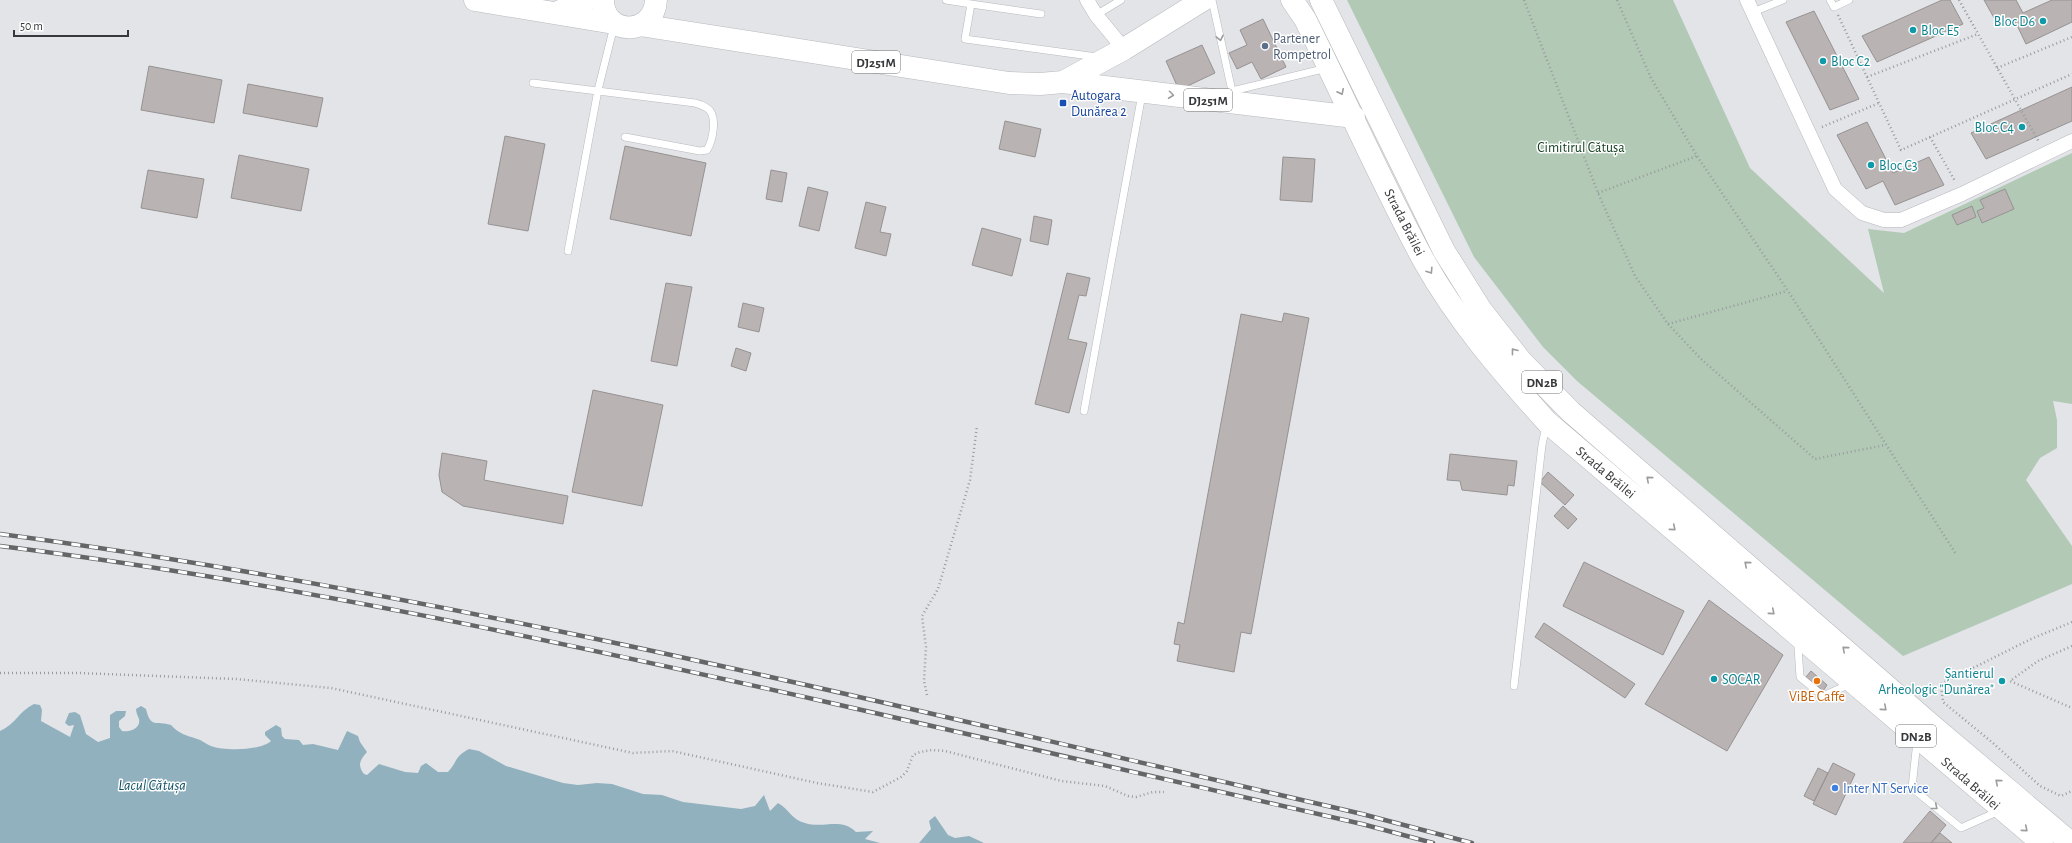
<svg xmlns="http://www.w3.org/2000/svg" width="2072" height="843" viewBox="0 0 2072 843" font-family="'Alegreya Sans',sans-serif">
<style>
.green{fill:#b1c9b5}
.water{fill:#91b1bf}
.building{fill:#b9b4b3;stroke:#979292}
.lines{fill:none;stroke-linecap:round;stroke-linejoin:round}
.lane-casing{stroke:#b7b9bd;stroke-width:8}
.street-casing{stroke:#b7b9bd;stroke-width:15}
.highway-casing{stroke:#b7b9bd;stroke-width:23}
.path{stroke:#999b9e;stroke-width:2.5;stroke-dasharray:1 3;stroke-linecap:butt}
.lane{stroke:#fff;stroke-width:7}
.street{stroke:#fff;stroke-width:14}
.highway{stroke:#fff;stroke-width:22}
.rail-casing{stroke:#646668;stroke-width:4.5}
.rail{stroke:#fff;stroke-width:3;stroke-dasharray:9;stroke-linecap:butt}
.oneway{stroke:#9b9c9c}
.culture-dot{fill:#0f9aa8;stroke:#fff;stroke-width:1.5}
.service-dot{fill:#5c6f8a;stroke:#fff;stroke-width:1.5}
.transit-dot{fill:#1a4fb4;stroke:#fff;stroke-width:1.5}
.food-dot{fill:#e8710a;stroke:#fff;stroke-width:1.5}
.shop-dot{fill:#3f7fe0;stroke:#fff;stroke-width:1.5}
.labels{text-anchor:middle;stroke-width:3;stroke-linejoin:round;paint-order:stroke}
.shield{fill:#fff;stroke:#737475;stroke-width:1}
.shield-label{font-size:13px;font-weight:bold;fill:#37383a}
.culture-label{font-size:14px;fill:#0d838f;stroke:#fff;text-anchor:start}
.service-label{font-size:14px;fill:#4e5e75;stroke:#fff;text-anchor:start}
.transit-label{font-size:14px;fill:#164399;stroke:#fff;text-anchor:start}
.park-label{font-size:14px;fill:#164022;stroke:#fff}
.street-label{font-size:14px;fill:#37383a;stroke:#fff}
.food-label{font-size:14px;fill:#c56008;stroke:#fff}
.shop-label{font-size:14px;fill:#366cbe;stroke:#fff;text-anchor:start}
.water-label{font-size:15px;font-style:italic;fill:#0f4f65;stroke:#fff}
</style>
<rect width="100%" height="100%" fill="#e2e4e8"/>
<!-- green -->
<path class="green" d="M1347 0H1673L1750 168 1884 293 1868 229 1904 233 2072 153V404L2053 401 2057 420V448L2040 458 2026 480 2072 546V584L1903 656 1577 381 1543 347 1474 257Z"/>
<!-- water -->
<path class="water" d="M34 704 40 705 42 710 41 721 70 737 74 725 69 726 65 723 69 713 75 712 80 715 86 734 98 742 110 738V715L116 711H126L125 716 119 721V727L122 731C129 732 141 729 139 719 138 716 136 713 136 709L141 706 146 709C151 729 155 720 171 725 179 734 186 735 197 739 202 740 206 744 211 746 224 751 260 751 271 741L265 735V732L276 725 281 728 282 736 285 739 299 740 303 745 313 744 338 750 347 731 358 736 360 742 367 752C360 760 357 765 364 774L367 775 379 764 405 772 418 773 421 766 426 763 438 772H448C458 761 454 757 469 749L479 751 506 766 563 783 578 785 597 783 612 784 643 794 662 795 683 802 741 809 755 806 764 795 770 811 778 803C789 809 792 820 805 823 823 829 841 817 856 832L873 831 865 839 880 843H0V731C15 725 20 710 34 704Z
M935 816 948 835 955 838 969 836 984 843H919L931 829 929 821Z"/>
<!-- building -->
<path class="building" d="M1942 0H1950L1963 24 1877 62 1862 36Z
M1984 0H2016L2023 13 2052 0H2072V22L2026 44 2014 19 1998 25Z
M1814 11 1859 99 1830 110 1786 22Z
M1263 19 1286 67 1261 79 1252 62 1237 69 1229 53 1247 45 1240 30Z
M1202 45 1215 73 1179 90 1166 61Z
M149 66 222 80 214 123 141 110Z
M248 84 323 98 317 127 243 113Z
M2072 87V121L1986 159 1971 133Z
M1005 121 1041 129 1035 157 999 149Z
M1867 122 1893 173 1929 157 1944 185 1895 205 1883 181 1866 189 1837 135Z
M505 136 545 144 528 231 488 224Z
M625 146 706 163 691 236 610 219Z
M239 155 309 169 301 211 231 198Z
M1283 157 1315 159 1312 202 1280 200Z
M148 170 204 179 197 218 141 208Z
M771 170 787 173 782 202 766 199Z
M808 187 828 192 819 231 799 226Z
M2005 189 2014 209 1982 223 1977 211 1984 208 1980 200Z
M866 202 886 207 880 232 891 234 886 256 855 248Z
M1972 206 1976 217 1957 225 1952 215Z
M1034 216 1052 220 1048 245 1030 241Z
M982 228 1021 239 1012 276 972 265Z
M1067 273 1090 278 1086 296 1079 295 1068 339 1087 343 1069 413 1035 404Z
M666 283 692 287 677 366 651 361Z
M743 303 764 308 759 332 738 327Z
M1284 313 1309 318 1251 634 1241 632 1234 672 1177 661 1180 645 1174 644 1178 622 1184 624 1241 314 1282 322Z
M736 348 751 353 746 371 731 366Z
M593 390 663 405 642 506 572 492Z
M442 453 487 461 484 480 568 496 563 524 463 506 442 492 439 475Z
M1450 454 1517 461 1514 486 1508 485 1507 495 1462 490 1460 481 1447 480Z
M1548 472 1574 495 1565 505 1540 482Z
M1563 506 1577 519 1568 529 1554 516Z
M1584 562 1684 611 1663 655 1563 606Z
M1709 600 1783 655 1727 751 1645 704Z
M1544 623 1635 684 1625 698 1535 637Z
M1811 671 1827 685 1823 691 1806 677Z
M1833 763 1855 774 1836 815 1813 804Z
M1818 768 1828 773 1814 801 1804 796Z
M1930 811 1946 825 1931 843H1903Z
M1940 833 1952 843H1931Z"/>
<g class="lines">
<!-- lane casing -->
<g class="lane-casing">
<path id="lane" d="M946 0 971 4
M1212 0 1232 91 1327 68
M1830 0 1834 7 1849 0
M1753 12 1783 0
M1041 14 971 4 965 39 1097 57
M1096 15 1121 0
M533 83 695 103C699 104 704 106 707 108 718 115 713 140 707 150L700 151 625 137
M568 251 598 90 614 26
M1084 411 1142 94
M1798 647 1800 677 1823 696 1850 684
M1514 686 1542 445 1546 426
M1917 741 1912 788 1961 828 1999 811"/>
</g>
<!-- street casing -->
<g class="street-casing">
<path id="street" d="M1087 0 1096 15 1124 49
M1747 0 1835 189 1862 213 1884 220H1901L1962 194 2072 141"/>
</g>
<!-- highway casing -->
<g class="highway-casing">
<path id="highway" d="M475 0 614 23
M603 0C603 36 654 37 656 0
M1292 0 1305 19C1345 99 1381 182 1424 261 1457 320 1502 372 1547 422L2042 843
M1321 0 1444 251 1481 310 1521 361 1571 412 1929 723 2071 843
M556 13 585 0
M640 25 1009 83 1040 84 1063 82 1124 49 1203 0
M1063 82 1354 117"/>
</g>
<!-- path -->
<path class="path" d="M1524 0 1598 193 1635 276 1668 324 1701 359 1815 459 1885 445
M1617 0 1651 78 1697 156 1788 291 1956 554
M1959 0 2039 142
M1838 15 1901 150 2072 74
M1997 68 2072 37
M1867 77 1978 34
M1822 127 1879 103
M1930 137 1955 181
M1598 193 1697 156
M1668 324 1787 291
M2072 622 2031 639 1941 684 1943 702 1993 743 2040 786 2061 796 2072 791
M2072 646 2038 661 2010 681 2072 708
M0 673H78L236 679 331 688 633 753 672 751 817 783 873 792 901 777 907 771 913 755 920 752 932 750 945 751 1061 781 1105 786 1128 796 1136 797 1153 792H1164
M927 695 924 681 926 647 922 616 938 589 970 480 977 426"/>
<!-- lane -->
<use href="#lane" class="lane"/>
<!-- street -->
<use href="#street" class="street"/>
<!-- highway -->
<use href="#highway" class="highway"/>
<!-- rail casing -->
<g class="rail-casing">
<path id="rail" d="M0 534C460 595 910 710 1362 814L1472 843
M0 546C280 581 556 641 831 703 1008 744 1185 784 1362 824L1433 843"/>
</g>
<!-- rail -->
<use href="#rail" class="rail"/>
</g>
<!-- one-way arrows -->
<defs><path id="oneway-chevron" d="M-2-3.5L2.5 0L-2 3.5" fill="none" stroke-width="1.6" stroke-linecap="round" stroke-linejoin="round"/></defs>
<g class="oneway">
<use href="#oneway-chevron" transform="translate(1220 38) rotate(78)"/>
<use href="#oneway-chevron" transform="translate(1341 92) rotate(64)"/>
<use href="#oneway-chevron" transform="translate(1171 95) rotate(7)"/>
<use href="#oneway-chevron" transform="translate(1430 271) rotate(57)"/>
<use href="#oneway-chevron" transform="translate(1514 351) rotate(-128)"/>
<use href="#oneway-chevron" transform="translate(1649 479) rotate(-139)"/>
<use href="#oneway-chevron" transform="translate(1673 528) rotate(40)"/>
<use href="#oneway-chevron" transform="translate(1747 564) rotate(-139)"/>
<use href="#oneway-chevron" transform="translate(1772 612) rotate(40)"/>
<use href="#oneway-chevron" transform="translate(1845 649) rotate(-139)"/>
<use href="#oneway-chevron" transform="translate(1884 708) rotate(41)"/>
<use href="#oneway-chevron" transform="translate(1998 782) rotate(-139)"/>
<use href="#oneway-chevron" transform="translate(1935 807) rotate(39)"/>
<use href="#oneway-chevron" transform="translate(2025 829) rotate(40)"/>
</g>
<!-- markers -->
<g class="culture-dot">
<circle cx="2043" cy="21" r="4"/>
<circle cx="1913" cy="30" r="4"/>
<circle cx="1823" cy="61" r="4"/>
<circle cx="2022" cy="127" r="4"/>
<circle cx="1871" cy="165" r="4"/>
<circle cx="1714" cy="679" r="4"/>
<circle cx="2002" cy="681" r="4"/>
</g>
<circle class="service-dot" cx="1265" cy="46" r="4"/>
<rect class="transit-dot" x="1059" y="99" width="8" height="8" rx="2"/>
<circle class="food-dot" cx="1817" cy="681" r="4"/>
<circle class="shop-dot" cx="1835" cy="788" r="4"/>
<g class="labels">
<!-- shield labels -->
<g class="shield">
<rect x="852" y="51" width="48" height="22" rx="3"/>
<rect x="1184" y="89" width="48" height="22" rx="3"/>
<rect x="1522" y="371" width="40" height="22" rx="3"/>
<rect x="1896" y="725" width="40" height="22" rx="3"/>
</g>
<g class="shield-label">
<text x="876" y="67">DJ251M</text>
<text x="1208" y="105">DJ251M</text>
<text x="1542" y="387">DN2B</text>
<text x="1916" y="741">DN2B</text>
</g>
<!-- culture labels -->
<g class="culture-label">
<text x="2035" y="26" text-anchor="end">Bloc D6</text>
<text x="1921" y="35">Bloc E5</text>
<text x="1831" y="66">Bloc C2</text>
<text x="2014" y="132" text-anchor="end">Bloc C4</text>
<text x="1879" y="170">Bloc C3</text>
<text x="1994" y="678" text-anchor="end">Șantierul<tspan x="1994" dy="16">Arheologic "Dunărea"</tspan></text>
<text x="1722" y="684">SOCAR</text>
</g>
<!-- service labels -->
<g class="service-label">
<text x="1273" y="43">Partener<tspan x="1273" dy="16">Rompetrol</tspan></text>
</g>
<!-- transit labels -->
<g class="transit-label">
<text x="1071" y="100">Autogara<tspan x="1071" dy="16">Dunărea 2</tspan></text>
</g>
<!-- park labels -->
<g class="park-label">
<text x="1581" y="152">Cimitirul Cătușa</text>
</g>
<!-- street labels -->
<g class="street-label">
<text transform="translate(1405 222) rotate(63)" y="5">Strada Brăilei</text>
<text transform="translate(1606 472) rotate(40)" y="5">Strada Brăilei</text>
<text transform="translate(1971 783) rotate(41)" y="5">Strada Brăilei</text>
</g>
<!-- food labels -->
<g class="food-label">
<text x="1817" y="701">ViBE Caffe</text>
</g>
<!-- shop labels -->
<g class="shop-label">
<text x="1843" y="793">Inter NT Service</text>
</g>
<!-- water labels -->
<g class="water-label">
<text x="152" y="790">Lacul Cătușa</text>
</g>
</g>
<!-- scale -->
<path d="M14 30v6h114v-6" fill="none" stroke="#37383a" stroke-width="2"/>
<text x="20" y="30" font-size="12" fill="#37383a" stroke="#ffffff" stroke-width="3" paint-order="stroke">50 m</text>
</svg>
